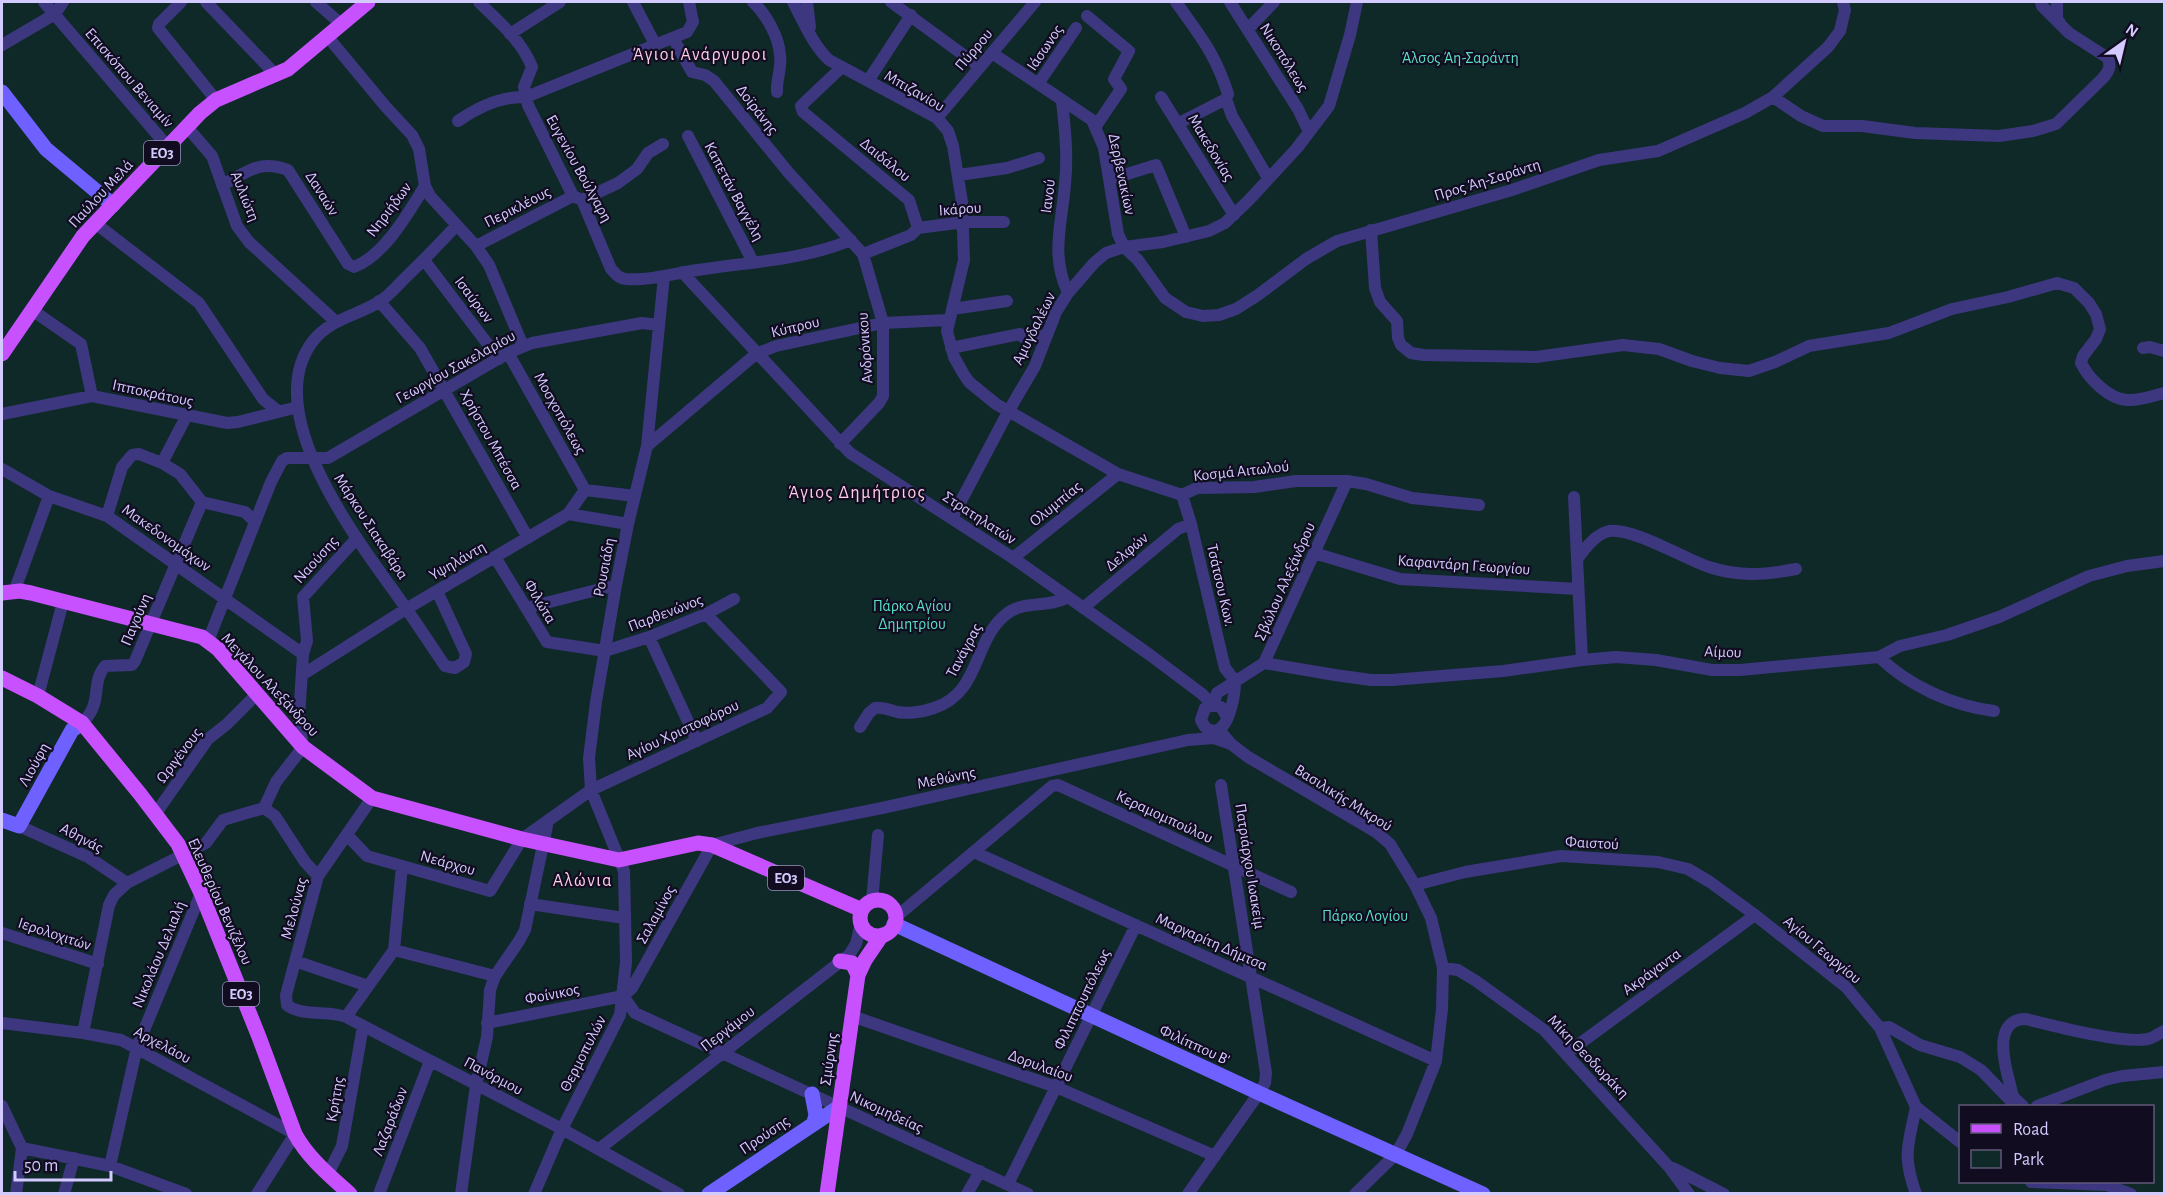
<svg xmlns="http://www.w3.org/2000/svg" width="2166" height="1195" viewBox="0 0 2166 1195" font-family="'Alegreya Sans',sans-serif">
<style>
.green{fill:#0f2929;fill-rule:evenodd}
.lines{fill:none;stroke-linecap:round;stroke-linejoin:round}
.street{stroke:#3d377f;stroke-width:12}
.secondary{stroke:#6e61ff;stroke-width:15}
.primary{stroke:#c751ff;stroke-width:15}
.labels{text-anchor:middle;stroke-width:4.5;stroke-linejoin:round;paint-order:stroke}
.shield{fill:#110c1f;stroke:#9991bc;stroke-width:1.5}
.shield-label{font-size:15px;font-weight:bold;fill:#d3caff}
.street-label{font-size:16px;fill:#d3caff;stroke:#110c1f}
.park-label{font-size:16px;fill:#57dfc4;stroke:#110c1f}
.neighbourhood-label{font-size:18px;letter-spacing:1.5px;fill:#ffccea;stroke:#110c1f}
</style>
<rect width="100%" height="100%" fill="#110c1f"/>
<!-- green -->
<path class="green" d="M2 2H2164V1193H2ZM1960 1106H2152V1182H1960Z"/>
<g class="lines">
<!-- street -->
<path class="street" d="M44 2 168 147
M181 2 159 24 158 28 216 100
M206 2 276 75
M316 2 341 24
M479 2C498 21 522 41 532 67L524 87 528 105 573 196 582 200 611 269C616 274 618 278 626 279 650 281 675 273 698 270 749 262 804 260 851 240
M633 2 655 44
M753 2C766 14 779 37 780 55 782 68 776 80 777 92
M793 2C804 22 812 44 829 60L937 118 948 131 953 146 962 202 964 260 947 331 954 357 963 373 969 382 996 404 1118 474 1182 495 1197 488 1254 487 1296 481H1347L1366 484 1412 498 1479 505
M807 2 810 27
M891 2 980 67
M1176 2C1200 36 1215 53 1228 94L1226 99 1232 116 1268 178
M1230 2 1298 109 1309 132
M2057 2V19L2060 23
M1087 16 1129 51 1114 79 1121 89 1096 126
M1248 29 1274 2
M510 34 560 2
M327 36 386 107 412 135 419 149 425 186 430 196 476 246 489 265 523 346
M673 38 692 72 705 75 714 81 788 172 863 254 883 323V396L879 403 840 444
M2 45 55 14 63 2
M992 53 1092 120 1104 148 1118 234 1124 247 1138 260 1165 298 1186 312 1203 316 1219 315 1236 309 1258 295 1306 259 1337 241 1512 190 1599 160 1658 151 1745 113 1773 97 1828 47 1840 31 1845 10 1843 2
M842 67 805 102 801 106 803 112 909 200 918 228 911 235 863 254
M868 81 911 15
M1038 84 1076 28
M1161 97 1234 215
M1773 97 1801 116 1823 126H1862L1915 133 1999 136 2033 131 2056 124 2103 78C2109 71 2111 67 2108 58L2069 33 2042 6 2041 2
M1062 101C1065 129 1068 156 1065 184 1062 224 1050 254 1068 293
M937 118 1035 2
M458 121C478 107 501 96 526 97L687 32 693 22 689 2
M1179 123 1226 99
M187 127 212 156 237 226 249 242 335 321
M688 136 753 262
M959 175 1007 168 1039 158
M1111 179 1156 165 1186 237
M222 185C248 172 259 159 288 170L348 264 354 267C385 255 408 213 425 186
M582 200 618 183 637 169 648 153 663 144
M95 223 199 303 263 399 278 411
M918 228 964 222H1004
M1371 230 1375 288 1380 302 1397 321 1398 338 1401 345 1411 353 1423 355 1536 357 1623 345 1659 349 1692 361 1720 368 1749 371 1775 362 1809 346 1889 333 1952 309 2008 297 2057 283 2074 288 2089 303 2096 314 2100 329 2096 339 2083 356 2081 363C2089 379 2109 399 2127 400 2140 401 2153 396 2164 393
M476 246 573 196
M424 260 499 359
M682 272 850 453 1013 558 1150 655 1202 694 1213 705 1217 693 1264 663 1347 481
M379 301 420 348 528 538
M952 309 1007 301
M32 310 81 344 92 396
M951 348 1020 334 1023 337 1046 335
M2143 348 2150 347 2164 351
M508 353 585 490
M2 414 92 396 227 423 238 422 298 407
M647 446 756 354 776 346 883 323 948 320
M162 463 187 415
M2 469 49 496 107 516 303 654
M1182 495 1191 524 1222 656 1225 668 1235 681
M1574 497 1582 660
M568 514 628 524
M107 516 122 467 132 455 139 454 162 463 180 474 202 502 245 512 255 522
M952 518 1008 412 1035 366 1056 312 1068 293 1094 263 1106 253 1124 247 1163 242 1209 231 1225 223 1249 200 1297 148 1329 106 1350 35 1357 2
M1314 553 1400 579 1578 589
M495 557 547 642 605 651 649 637 706 614 734 599
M1013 558 1118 474
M1578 558C1586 547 1596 534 1609 531 1632 527 1685 559 1709 567 1739 577 1765 575 1796 569
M437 591 466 654 464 662 455 668 445 666C429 642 413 618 396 594 355 537 259 411 313 341 330 319 356 316 379 302 389 296 397 286 406 277 423 261 440 243 457 225
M14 592 49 496
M526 608 616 585
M1083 608 1178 529 1191 524
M649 637 697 741
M208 641 271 482 282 461 287 458H328L508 353 532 343 642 323 659 325
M1879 657C1909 686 1953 706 1994 711
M1264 663 1335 675 1371 680H1392L1503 671 1582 660 1616 657 1656 660 1712 670H1740L1879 657 1900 646 1947 635 1999 617 2089 576 2127 566 2164 561
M302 675 406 609 568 514 585 490 635 496
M38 696 63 602
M1227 717 1221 707 1213 705 1205 708 1201 720C1203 724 1205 729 1210 730 1229 737 1235 693 1235 681
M82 723C104 702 90 684 105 666L132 665 135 661 202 502
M860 727 869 713 875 708C883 707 889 710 897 712 908 714 923 712 934 708 980 693 973 643 1004 616 1023 599 1047 609 1068 597
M1219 730 1231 744 1248 757 1376 832 1390 844 1415 885 1431 918 1443 968 1442 1009 1436 1061 1407 1134 1396 1154 1355 1194
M372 798 318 876 286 995 287 1005C302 1017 328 1010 346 1017L562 1129 679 1194
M264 808 275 816 305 862 318 876
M156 813 208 739 227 724 257 694
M19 826 88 857 127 883
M347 835 367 856 490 891 522 839 591 790 767 708 781 692 706 614
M974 852 1436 1061
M1415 885 1465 872 1561 856 1658 862 1688 869 1710 882 1755 915 1846 987 1880 1028 1916 1107 1960 1142
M872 901 878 835
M530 904 624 918
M896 917 1052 786 1058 785 1291 892
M2 933 98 964
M394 950 495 976
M295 961 368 986
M1443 968 1458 970 1476 981 1544 1030 1669 1167 1689 1194
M623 996 632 988 645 965 712 845 757 833 882 808 1188 740 1214 738 1231 744
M623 996 635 1013 1028 1194
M852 1016 1056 1087 1215 1156
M346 1017 394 950 402 866
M2 1023 83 1033 121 1040 295 1134 257 1194
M487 1023 623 996
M1880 1028 1889 1027 1920 1045 1960 1057 1981 1070 2015 1105
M83 1033 109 905 114 895 127 883 206 843 223 820 264 808 276 782 303 747 299 718 303 654 307 641 303 597 357 538
M1567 1053 1755 915
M2 1106 22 1148 16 1194
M2023 1106C2020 1103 2015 1099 2013 1096 2011 1090 2010 1083 2008 1077 2003 1057 1995 1019 2026 1019 2054 1026 2122 1044 2148 1039 2153 1038 2159 1033 2164 1031
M2037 1106 2105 1080 2122 1076 2164 1072
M1916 1107C1908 1146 1902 1155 1916 1194
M22 1148 110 1166 186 1194
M599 1149 849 955 856 944 861 923
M110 1166 137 1047 201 893
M1673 1168 1724 1194
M328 1174 342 1146 363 1026
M2031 1182 2107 1185 2131 1194
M1008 1184 1136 925
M64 1194 74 1158
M379 1194 430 1061
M461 1194 476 1085 487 1037 490 990 495 976 519 941 525 930 548 821
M534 1194 562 1129 620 1015 626 962 624 871 591 790 589 758 596 702 616 585 628 524 647 446 664 276
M967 1194 980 1171
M1188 1194 1259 1093 1265 1083 1266 1073 1221 785"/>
<!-- secondary -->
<path class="secondary" d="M2 92 46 149 113 205
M2 820 19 826 72 730 82 723
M894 924 1259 1093 1483 1194
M812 1094 816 1115 814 1122
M709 1194 839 1107"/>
<!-- primary -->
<path class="primary" d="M2 354 83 236 200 113 216 100 288 69 368 2
M2 593 20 591 31 593 202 637 218 649 303 747 372 798 522 839 619 860 698 843 712 845 862 910
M2 678 38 696 82 723 140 794 178 844 201 893 259 1037 295 1134C308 1158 330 1176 350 1194
M860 918a18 18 0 1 1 36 0a18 18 0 1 1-36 0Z
M840 961 852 963 858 975
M827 1194 858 975 865 960 882 935"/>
</g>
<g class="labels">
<!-- shield labels -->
<g class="shield">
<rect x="144" y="141" width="36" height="24" rx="4.5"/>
<rect x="768" y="866" width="36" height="24" rx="4.5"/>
<rect x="223" y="982" width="36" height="24" rx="4.5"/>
</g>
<g class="shield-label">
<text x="162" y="158">ΕΟ3</text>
<text x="786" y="883">ΕΟ3</text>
<text x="241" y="999">ΕΟ3</text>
</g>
<!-- street labels -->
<g class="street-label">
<text transform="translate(1044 47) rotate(-56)" y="6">Ιάσωνος</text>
<text transform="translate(973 49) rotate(-50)" y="6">Πύρρου</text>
<text transform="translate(1285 57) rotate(58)" y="6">Νικοπόλεως</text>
<text transform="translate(130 77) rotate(49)" y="6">Επισκόπου Βενιαμίν</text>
<text transform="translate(915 90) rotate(30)" y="6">Μπιζανίου</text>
<text transform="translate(758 109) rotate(52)" y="6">Δοϊράνης</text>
<text transform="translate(1212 147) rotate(59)" y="6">Μακεδονίας</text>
<text transform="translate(886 159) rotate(39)" y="6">Δαιδάλου</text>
<text transform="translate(580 168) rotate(61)" y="6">Ευγενίου Βούλγαρη</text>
<text transform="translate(1123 174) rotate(78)" y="6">Δερβενακίων</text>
<text transform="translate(1487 179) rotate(-17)" y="6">Προς Άη-Σαράντη</text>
<text transform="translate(735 191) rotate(62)" y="6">Καπετάν Βαγγέλη</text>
<text transform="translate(100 193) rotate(-47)" y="6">Παύλου Μελά</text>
<text transform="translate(323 193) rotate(58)" y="6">Δαναών</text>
<text transform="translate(246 196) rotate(68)" y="6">Αυλιώτη</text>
<text transform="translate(1047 196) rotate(-83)" y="6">Ιανού</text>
<text transform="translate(517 206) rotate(-27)" y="6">Περικλέους</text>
<text transform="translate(960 208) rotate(-4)" y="6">Ικάρου</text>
<text transform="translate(388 209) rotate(-53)" y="6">Νηριήδων</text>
<text transform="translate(475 299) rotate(53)" y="6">Ισαύρων</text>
<text transform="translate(795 326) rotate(-13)" y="6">Κύπρου</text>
<text transform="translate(1033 328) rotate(-64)" y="6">Αμυγδαλέων</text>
<text transform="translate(864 348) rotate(-94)" y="6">Ανδρόνικου</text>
<text transform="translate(455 366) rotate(-29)" y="6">Γεωργίου Σακελαρίου</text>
<text transform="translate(153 392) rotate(12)" y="6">Ιπποκράτους</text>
<text transform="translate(561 413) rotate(61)" y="6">Μοσχοπόλεως</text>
<text transform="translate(492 439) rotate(61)" y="6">Χρήστου Μπέσσα</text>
<text transform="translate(1241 470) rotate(-6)" y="6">Κοσμά Αιτωλού</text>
<text transform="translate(1055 503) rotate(-39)" y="6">Ολυμπίας</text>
<text transform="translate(980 517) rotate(33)" y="6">Στρατηλατών</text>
<text transform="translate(372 526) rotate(57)" y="6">Μάρκου Σιακαβάρα</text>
<text transform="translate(167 537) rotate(35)" y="6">Μακεδονομάχων</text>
<text transform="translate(1126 551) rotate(-40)" y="6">Δελφών</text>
<text transform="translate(315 559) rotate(-48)" y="6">Ναούσης</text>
<text transform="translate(457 560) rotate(-30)" y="6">Υψηλάντη</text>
<text transform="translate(1464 564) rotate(4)" y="6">Καφαντάρη Γεωργίου</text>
<text transform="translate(603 567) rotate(-79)" y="6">Ρουσιάδη</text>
<text transform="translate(1284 581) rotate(-66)" y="6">Σβώλου Αλεξάνδρου</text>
<text transform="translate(1222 585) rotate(77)" y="6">Τσάτσου Κων.</text>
<text transform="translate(541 601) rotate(59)" y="6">Φιλώτα</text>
<text transform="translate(665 612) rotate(-21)" y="6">Παρθενώνος</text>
<text transform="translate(135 619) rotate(-67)" y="6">Παγούνη</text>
<text transform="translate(963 650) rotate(-62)" y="6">Τανάγρας</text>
<text transform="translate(1723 651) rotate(2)" y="6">Αίμου</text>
<text transform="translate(271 684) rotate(47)" y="6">Μεγάλου Αλεξάνδρου</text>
<text transform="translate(682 729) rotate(-25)" y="6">Αγίου Χριστοφόρου</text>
<text transform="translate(178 755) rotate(-53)" y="6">Ωριγένους</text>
<text transform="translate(33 764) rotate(-61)" y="6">Λιούφη</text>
<text transform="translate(946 777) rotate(-12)" y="6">Μεθώνης</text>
<text transform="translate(1344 797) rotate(32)" y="6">Βασιλικής Μικρού</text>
<text transform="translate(1165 816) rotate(25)" y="6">Κεραμομπούλου</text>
<text transform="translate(82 837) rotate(28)" y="6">Αθηνάς</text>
<text transform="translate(1592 842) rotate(3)" y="6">Φαιστού</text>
<text transform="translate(448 862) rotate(16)" y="6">Νεάρχου</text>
<text transform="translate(1251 866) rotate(81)" y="6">Πατριάρχου Ιωακείμ</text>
<text transform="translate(221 901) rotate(66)" y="6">Ελευθερίου Βενιζέλου</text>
<text transform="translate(293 908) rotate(-75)" y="6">Μελούνας</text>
<text transform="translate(655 914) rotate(-61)" y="6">Σαλαμίνος</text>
<text transform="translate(55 933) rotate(18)" y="6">Ιερολοχιτών</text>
<text transform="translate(1212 941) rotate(24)" y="6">Μαργαρίτη Δήμτσα</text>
<text transform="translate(1823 949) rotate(40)" y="6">Αγίου Γεωργίου</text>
<text transform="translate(158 954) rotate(-67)" y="6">Νικολάου Δελιαλή</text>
<text transform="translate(1651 971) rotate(-36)" y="6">Ακράγαντα</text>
<text transform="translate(552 993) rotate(-11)" y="6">Φοίνικος</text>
<text transform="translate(1081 999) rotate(-64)" y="6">Φιλιππουπόλεως</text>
<text transform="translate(727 1028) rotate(-38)" y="6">Περγάμου</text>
<text transform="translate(163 1044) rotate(28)" y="6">Αρχελάου</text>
<text transform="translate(1195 1044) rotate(25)" y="6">Φιλίππου Β'</text>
<text transform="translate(582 1053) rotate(-63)" y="6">Θερμοπυλών</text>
<text transform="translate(1589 1056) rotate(46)" y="6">Μίκη Θεοδωράκη</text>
<text transform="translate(828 1059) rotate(-82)" y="6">Σμύρνης</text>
<text transform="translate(1041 1065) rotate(20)" y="6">Δορυλαίου</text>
<text transform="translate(494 1075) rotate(28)" y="6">Πανόρμου</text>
<text transform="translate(334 1099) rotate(-80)" y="6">Κρήτης</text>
<text transform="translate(887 1111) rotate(25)" y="6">Νικομηδείας</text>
<text transform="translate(389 1121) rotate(-69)" y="6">Λαζαράδων</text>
<text transform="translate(764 1134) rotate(-34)" y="6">Προύσης</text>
</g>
<!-- park labels -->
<g class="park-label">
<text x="1460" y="63">Άλσος Άη-Σαράντη</text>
<text x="912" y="611">Πάρκο Αγίου<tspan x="912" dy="18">Δημητρίου</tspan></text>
<text x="1365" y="921">Πάρκο Λογίου</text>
</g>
<!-- neighbourhood labels -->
<g class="neighbourhood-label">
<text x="700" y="60">Άγιοι Ανάργυροι</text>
<text x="857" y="498">Άγιος Δημήτριος</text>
<text x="583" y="886">Αλώνια</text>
</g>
</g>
<!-- border -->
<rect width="2166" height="1195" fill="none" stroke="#d3caff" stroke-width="6"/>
<!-- legend -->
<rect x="1959" y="1105" width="195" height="78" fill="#110c1f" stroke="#5f5879" stroke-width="1.5"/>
<rect x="1971" y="1124" width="30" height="9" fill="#c751ff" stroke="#5f5879" stroke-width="1.5"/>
<text x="2013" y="1135" font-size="18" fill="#d3caff">Road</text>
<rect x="1971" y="1150" width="30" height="18" fill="#0f2929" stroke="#5f5879" stroke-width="1.5"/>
<text x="2013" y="1165" font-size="18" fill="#d3caff">Park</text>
<!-- north arrow -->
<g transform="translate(2124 42) rotate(34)" stroke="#110c1f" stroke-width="4.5" paint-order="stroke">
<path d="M0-4.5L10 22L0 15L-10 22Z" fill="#d3caff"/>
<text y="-9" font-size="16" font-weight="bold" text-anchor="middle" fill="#d3caff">N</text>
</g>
<!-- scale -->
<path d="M15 1171v9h96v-9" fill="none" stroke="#d3caff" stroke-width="3"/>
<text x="24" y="1171" font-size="18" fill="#d3caff" stroke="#110c1f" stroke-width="4.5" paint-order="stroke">50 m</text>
</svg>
